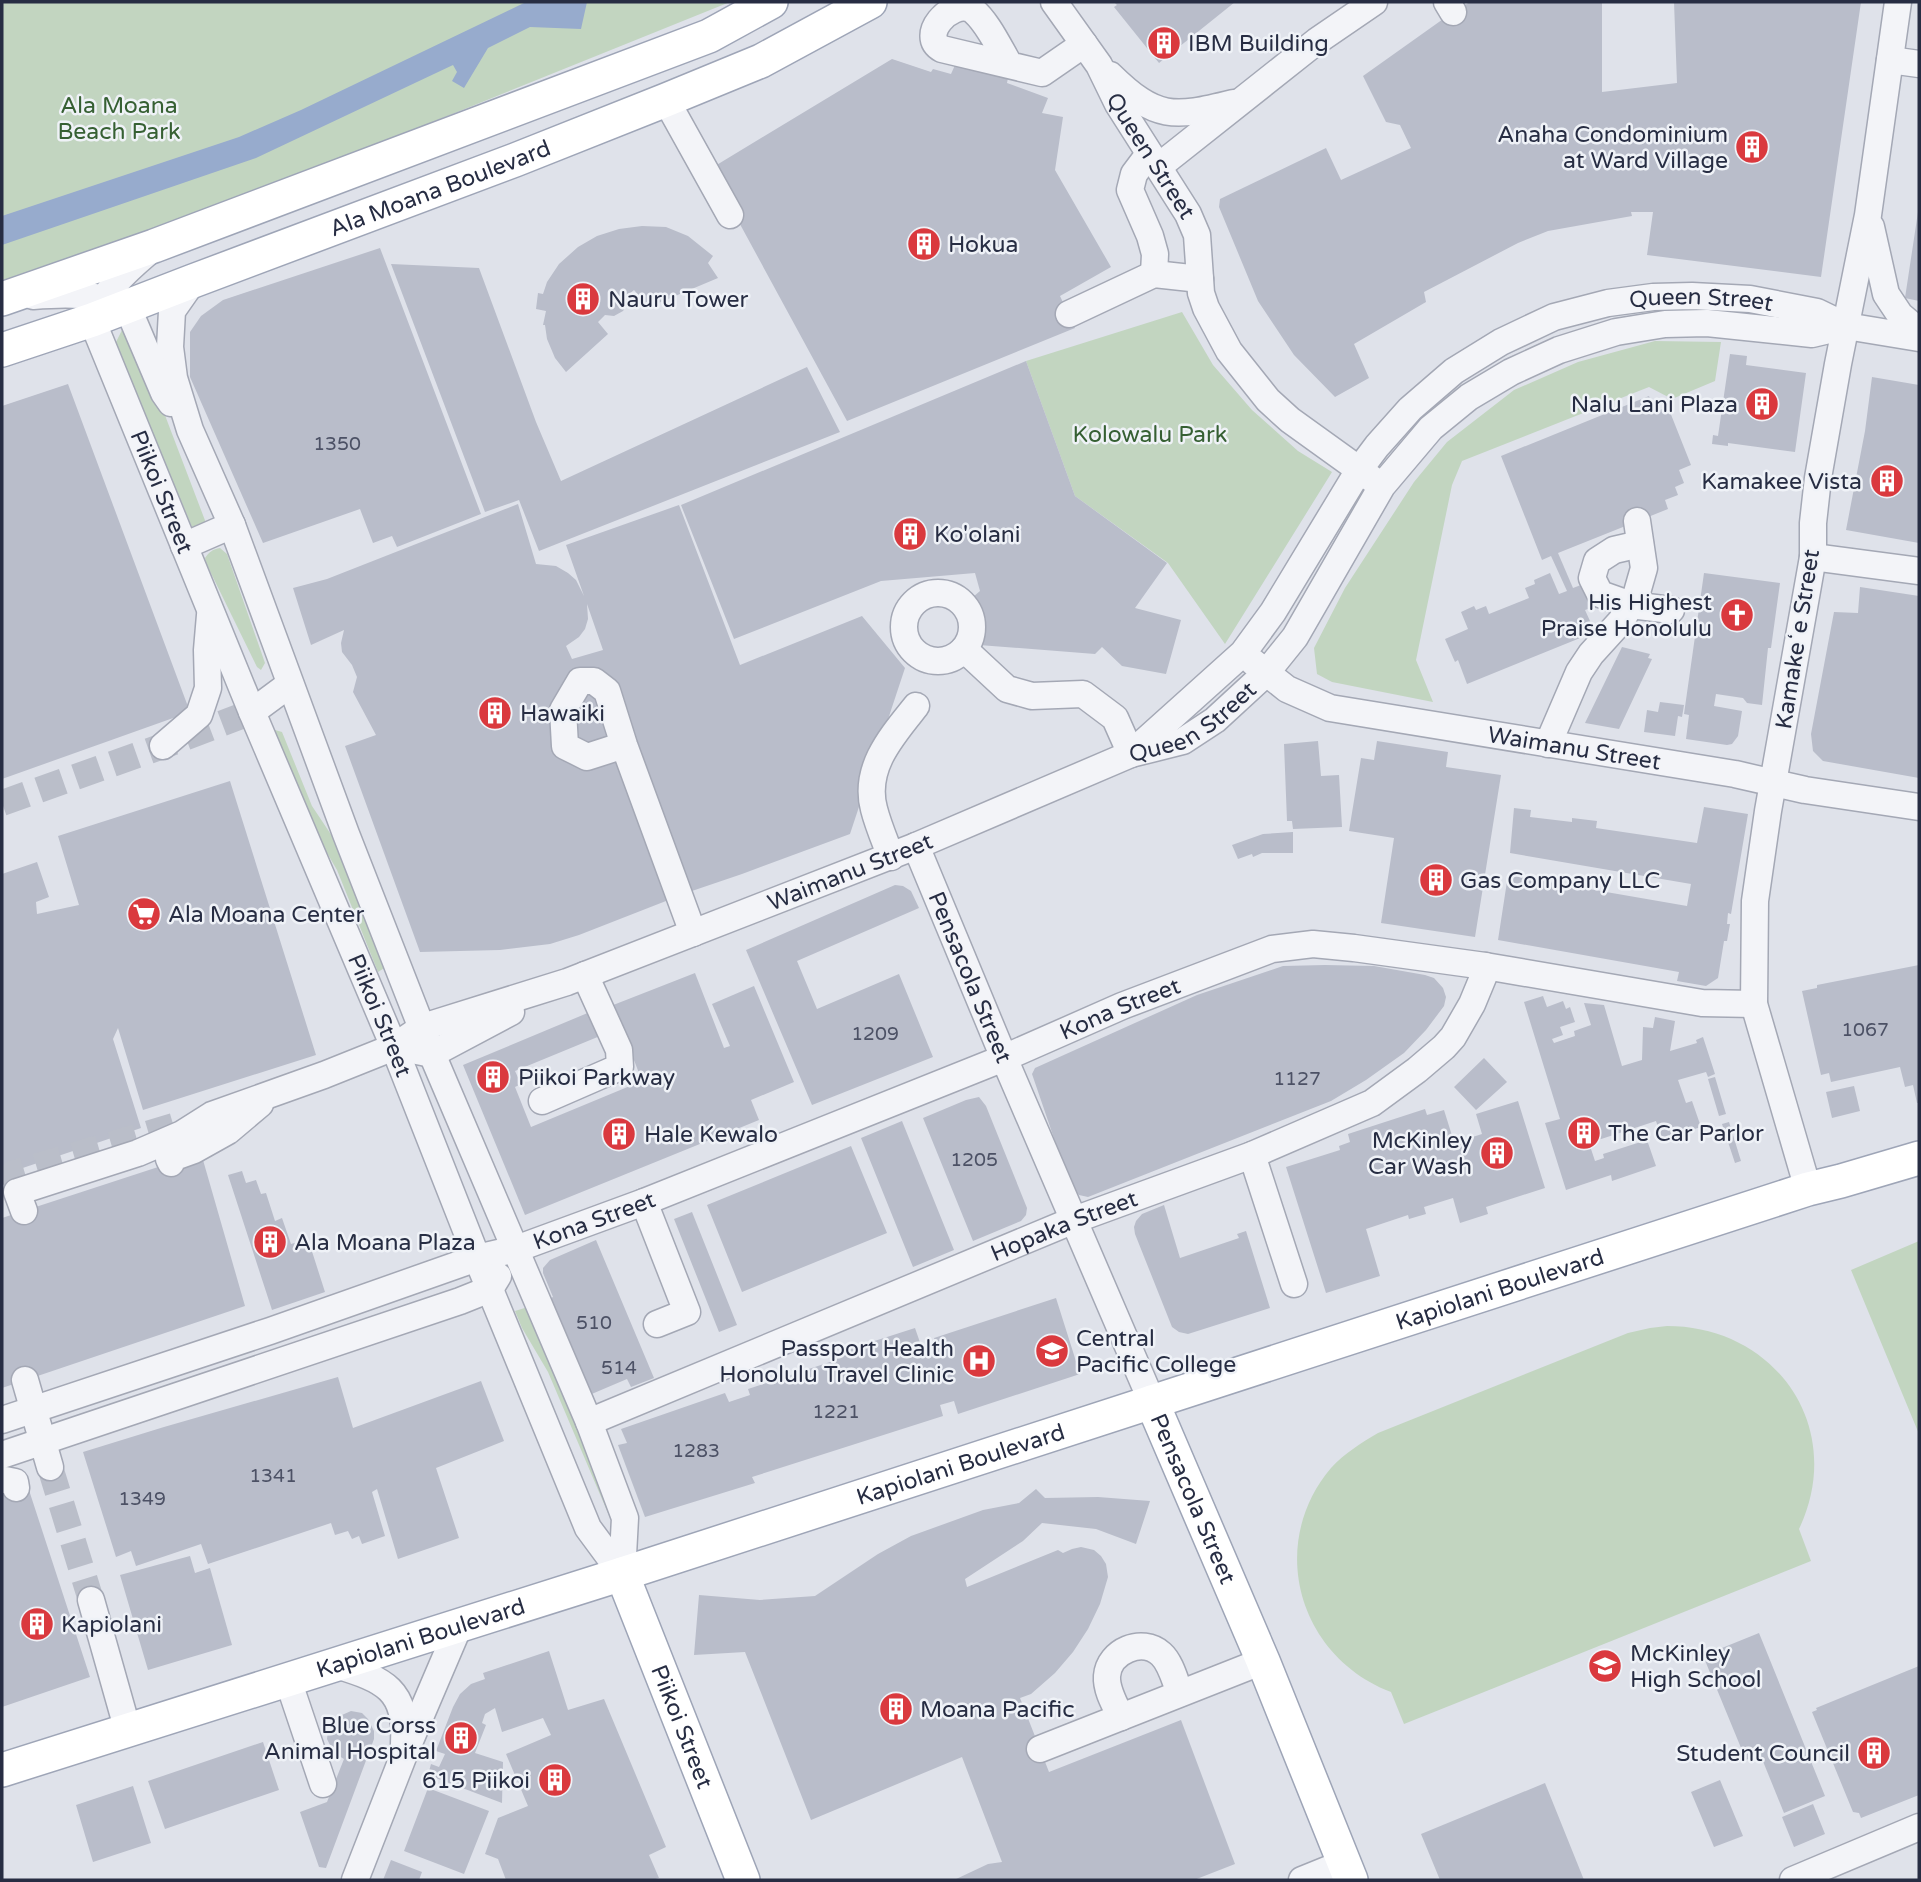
<svg xmlns="http://www.w3.org/2000/svg" width="1921" height="1882" viewBox="0 0 1921 1882" font-family="'Varela Round',sans-serif">
<style>
.green{fill:#c2d5c0}
.water{fill:#97abcd}
.building{fill:#b9bdca;fill-rule:evenodd}
.lines{fill:none;stroke-linecap:round;stroke-linejoin:round}
.minor-tunnel{stroke:#babec9;stroke-width:26;stroke-dasharray:26 13;stroke-linecap:butt}
.minor-casing{stroke:#a4a8b5;stroke-width:29}
.major-casing{stroke:#9ea5b7;stroke-width:36}
.minor{stroke:#f3f4f8;stroke-width:26}
.major{stroke:#fff;stroke-width:33}
.labels{text-anchor:middle;stroke-width:5;stroke-linejoin:round;paint-order:stroke}
.number-label{font-size:19px;fill:#4c5165}
.poi-label{font-size:23px;fill:#272d43;stroke:#eff2f7;text-anchor:start}
.park-label{font-size:23px;fill:#366033;stroke:#eff2f7}
.street-label{font-size:23px;fill:#272d43;stroke:#eff2f7}
</style>
<rect width="100%" height="100%" fill="#dfe2ea"/>
<!-- green -->
<path class="green" d="M2 2H730L234 202 2 281Z
M1182 312 1213 365 1252 410 1298 451 1332 472 1225 644 1168 563 1075 496 1026 361Z
M122 330H130L147 368 206 523 192 527 115 344Z
M1655 341 1721 342 1715 381 1672 399 1649 387 1462 461 1452 485 1416 660 1433 702 1332 682 1317 674 1314 648 1345 588 1414 482 1447 442 1514 390 1578 362Z
M220 548 227 554 265 663 261 670 257 667 206 563 205 558C209 552 213 549 220 548Z
M275 730 282 732 312 806 336 842 386 967 378 972 337 870 323 846 274 735Z
M1919 1241V1434L1851 1270Z
M531 1306 617 1522 613 1525 548 1372 522 1328 515 1311Z
M1667 1326C1776 1326 1847 1428 1799 1529L1811 1561 1404 1724 1391 1692C1299 1657 1266 1545 1331 1468 1345 1453 1361 1443 1378 1433L1628 1333 1650 1328Z"/>
<!-- water -->
<path class="water" d="M526 2H587L581 29 530 27 488 48 464 88 452 81 457 72 453 65 256 158 2 245V216L239 137 301 110Z"/>
<!-- building -->
<path class="building" d="M1114 2H1235L1159 63 1114 7 1117 5Z
M1470 2H1602V92L1677 83 1674 2H1861L1821 277 1647 255 1653 212H1631L1632 216 1548 231 1518 243 1424 292 1426 302 1354 344 1369 378 1335 397 1294 355 1258 301 1219 207 1220 199 1326 148 1341 180 1411 148 1400 125 1386 122 1363 76 1453 12Z
M960 54 1010 67 1007 83 1048 98 1042 113 1063 117 1055 170 1111 267 1060 296 1075 328 847 421 710 169 892 59 931 72 933 69 951 74Z
M1918 212H1919V301L1905 298Z
M642 226 666 227 688 236 713 256 708 263 718 278 649 307 634 290 628 295 629 302 623 311 614 316 605 315 598 322 608 334 566 372 555 358 547 339 545 325H543L546 311 536 309 538 293 543 294 547 282 559 264 578 247 597 236 619 229Z
M380 248 481 514 397 547 392 536 373 543 360 509 263 543 190 377V332L201 316 223 300Z
M391 264 479 268 536 422 561 481 807 367 840 432 539 551 519 500 485 512Z
M1730 354 1747 356 1746 365 1806 373 1795 452 1728 443V446L1712 444 1713 435 1718 436Z
M1026 361 1075 496 1167 563 1135 608 1181 620 1166 674 1122 666 1102 647 1095 654 979 645 973 597 980 591 975 573 881 581 734 639 681 505Z
M1872 377 1919 385V543L1846 530 1865 431Z
M68 384 190 712 2 779V406Z
M1649 396 1655 412 1668 407 1691 465 1679 470 1684 483 1675 487 1678 495 1665 500 1668 509 1558 553 1573 588 1581 585 1591 608 1585 610 1595 632 1467 684 1458 660 1455 662 1445 639 1468 629 1461 612 1474 606 1476 610 1486 606 1489 614 1529 598 1525 588 1535 584 1534 580 1550 573 1559 594 1567 591 1551 556 1542 560 1501 456Z
M518 504 536 564 556 566 568 573 576 580 584 596 566 545 679 505 740 665 862 616 905 668 850 834 742 874 689 892 579 935 550 944 500 950 420 952 345 746 376 735 353 692 357 677 352 665 342 652 341 643 344 630 311 645 293 588 327 579ZM587 604 603 650 572 659 566 646 579 637 585 629 588 619Z
M1704 573 1780 583 1771 648H1768L1762 705 1747 703 1743 698 1716 694 1714 706 1742 711 1738 736 1732 744 1727 745 1686 739 1689 715 1684 714Z
M1860 587 1919 596V778L1823 761 1813 751 1811 734 1834 612 1858 613Z
M1622 647 1650 654 1648 658 1652 659 1619 729 1585 723Z
M1660 702 1684 705 1682 717 1678 716 1675 736 1644 732 1647 710 1658 712Z
M1318 741 1321 776 1339 775 1342 827 1293 829 1292 821H1287L1284 744Z
M1377 741 1448 752 1446 767 1501 775 1475 937 1381 923 1394 838 1349 831 1361 758 1374 760Z
M230 781 316 1055 143 1110 118 1028 113 1039 141 1128 2 1175V874L37 862 49 897 36 902 37 914 79 905 58 836Z
M1704 807 1748 814 1731 914 1728 913 1727 924H1730L1727 941H1724L1718 978 1706 986 1677 981 1679 972 1498 940 1508 875 1687 906 1691 884 1510 853 1514 808 1531 810 1530 817 1572 822V818L1597 821 1596 828 1697 843Z
M1293 832V853H1262L1253 857 1252 854 1238 859 1232 845 1263 834Z
M895 885 903 886 911 891 919 908 797 961 817 1009 899 974 933 1057 812 1105 746 950Z
M1325 965 1374 966 1425 975 1434 978 1443 988 1446 997 1444 1006 1426 1030 1404 1053 1366 1080 1331 1101 1088 1197 1079 1195 1070 1185 1032 1074 1035 1068 1197 995 1283 966Z
M1919 965V1103H1917L1913 1085 1905 1087 1900 1067 1831 1082 1829 1073 1821 1075 1802 991 1817 988V985Z
M695 973 724 1048 730 1046 712 1004 754 986 794 1082 751 1100 759 1120 525 1215 463 1065 590 1012 600 1036 515 1071 521 1084 515 1087 531 1127 642 1081 616 1013 603 1009Z
M1543 996 1547 1007 1563 1001 1566 1009 1570 1007 1575 1022 1560 1027 1563 1035 1552 1039 1554 1043 1575 1036 1574 1031 1591 1025 1584 1003 1604 1005 1622 1066 1642 1060 1643 1027 1653 1028 1655 1017 1675 1021 1670 1051 1697 1043 1696 1040 1703 1037 1715 1074 1708 1077 1706 1072 1678 1080 1686 1103 1692 1101 1701 1127 1662 1139 1656 1121 1589 1143 1595 1161 1604 1158 1603 1154 1647 1140 1656 1166 1612 1181 1611 1175 1566 1190 1545 1123 1560 1119 1524 1002Z
M1484 1058 1507 1082 1476 1110 1454 1087Z
M1715 1077 1726 1114 1719 1116 1708 1079Z
M1854 1086 1860 1111 1832 1118 1826 1092Z
M979 1097 986 1106 1027 1208 1026 1215 1021 1221 973 1241 923 1118 966 1100Z
M1518 1101 1545 1188 1486 1207 1488 1214 1460 1223 1453 1198 1424 1207 1426 1214 1409 1219 1408 1215 1366 1229 1380 1276 1326 1293 1286 1167 1340 1150 1339 1146 1350 1142 1348 1134 1425 1109 1427 1115 1444 1110 1454 1142H1457L1482 1134 1476 1114Z
M902 1121 954 1250 913 1267 861 1138Z
M1729 1122 1741 1161 1735 1163 1722 1124Z
M851 1146 887 1233 742 1292 707 1205Z
M201 1153 245 1306 2 1388V1218Z
M242 1171 246 1183 256 1180 261 1194 266 1193 275 1221 282 1218 291 1244 308 1239 325 1292 272 1310 228 1175Z
M1164 1205 1180 1258 1239 1238 1237 1234 1246 1231 1270 1308 1188 1334 1179 1332 1172 1327 1135 1234 1134 1227 1136 1221 1142 1214Z
M692 1212 737 1325 719 1332 674 1219Z
M596 1240 654 1378 631 1387 627 1379 587 1396 549 1299 553 1297 543 1273V1268L550 1260Z
M1056 1298 1080 1374 958 1414 954 1401 940 1405 943 1416 752 1477 755 1483 645 1517 618 1445 627 1443 621 1429 725 1393 729 1402 750 1395 748 1389 836 1360 834 1354 915 1328 924 1354 938 1350 934 1338Z
M338 1377 353 1428 481 1381 504 1441 436 1468 459 1538 398 1559 377 1489 372 1492 385 1536 362 1544 359 1536 352 1539 348 1531 335 1535 331 1523 208 1564 201 1544 136 1566 131 1551 116 1557 83 1452 164 1427Z
M27 1484 90 1677 2 1707V1492Z
M1036 1489 1045 1498 1098 1497 1150 1501 1136 1544 1096 1529 1042 1523 1023 1541 965 1579 967 1587 1058 1550 1063 1553 1072 1549 1081 1547 1094 1550 1101 1556 1106 1564 1108 1577 1100 1604 1088 1629 1073 1652 1055 1673 1031 1694 1020 1698 1049 1772 1181 1720 1235 1864 1194 1880H954L988 1864 1002 1862 962 1757 811 1820 745 1652 694 1655 699 1595 760 1600 815 1596 878 1554 911 1536 983 1510 1019 1503Z
M190 1556 195 1573 210 1568 232 1645 148 1670 120 1575Z
M1759 1633 1825 1796 1784 1813 1760 1754 1746 1760 1704 1658 1718 1652 1717 1650Z
M549 1651 568 1710 604 1699 666 1847 649 1855 659 1878 652 1880H506L498 1859 485 1854 498 1818 528 1806 506 1754 551 1735 543 1718 502 1732 495 1708 485 1714 482 1723 486 1725 475 1753 503 1762 502 1803 428 1775 431 1764 439 1767 445 1754 436 1751 453 1707 460 1694 471 1684 485 1679 483 1673Z
M1919 1666V1795L1861 1818 1859 1813 1853 1812 1812 1712 1817 1710 1816 1708Z
M351 1711 362 1713 368 1719 374 1731V1739L326 1868 319 1867 300 1812 327 1802 344 1759 339 1756 331 1747 327 1739 328 1731 333 1719Z
M263 1742 279 1790 165 1829 148 1781Z
M1720 1780 1743 1836 1714 1847 1691 1792Z
M1545 1783 1584 1880H1440L1421 1834Z
M133 1786 151 1843 93 1862 76 1805Z
M428 1788 489 1811 464 1874 404 1851Z
M1813 1804 1825 1834 1794 1847 1782 1817Z
M391 1860 422 1872 419 1880H383Z"/>
<g class="lines">
<!-- minor-tunnel -->
<path class="minor-tunnel" d="M2 803 163 746 252 712
M2 1183 14 1173 184 1123
M50 1467 91 1600"/>
<!-- minor casing -->
<g class="minor-casing">
<g id="minor">
<path id="s1" d="M1054 2 1099 65 1118 104 1188 214 1197 235 1201 293 1206 308 1229 351 1268 400 1290 420 1372 479"/>
<path d="M1447 2 1453 12"/>
<path d="M1890 60 1919 64"/>
<path d="M1009 64C1000 49 986 19 971 9 950 0 918 36 942 49L1042 73 1084 44"/>
<path d="M1110 75C1156 120 1173 118 1233 103"/>
<path d="M666 100 730 215"/>
<path d="M1149 154 1134 174 1130 190 1150 236 1155 254 1154 274"/>
<path d="M1158 167 1317 41 1374 2"/>
<path d="M1871 227 1886 294 1900 315 1919 331"/>
<path id="s2" d="M147 253C120 276 108 288 92 320L252 712 394 1047 477 1258 588 1528 622 1574"/>
<path d="M193 281 172 311 170 347 174 378 190 430 232 525 346 834 432 1054 589 1422 625 1518 622 1574"/>
<path d="M33 296C69 293 92 293 127 306L164 393 171 403"/>
<path d="M1069 314 1154 274 1200 279"/>
<path d="M1640 544 1614 550 1597 561 1592 578 1600 594 1631 605 1671 610"/>
<path d="M184 546 232 525"/>
<path d="M1813 557 1919 571"/>
<circle cx="938" cy="627" r="34"/>
<path d="M964 649 1007 689 1032 696 1083 694 1115 718 1131 754"/>
<path id="s3" d="M1253 662 1287 689 1330 708 1735 774 1805 790 1919 807"/>
<path d="M252 712 290 684"/>
<path d="M1548 744 1579 672 1591 654 1621 621 1636 596 1644 568 1637 521"/>
<path d="M624 745 587 757 565 746 563 710 580 681H594L607 691 624 745 693 933"/>
<path d="M163 746 199 715 208 688 207 650 210 615"/>
<path id="s4" d="M1135 750 1243 653 1273 612 1359 470 1377 446 1410 409 1454 371 1501 342 1554 317 1608 303 1653 297 1692 296 1750 299 1817 312 1846 326 1919 338"/>
<path id="s5" d="M916 846 1004 1058 1152 1402"/>
<path d="M891 857C885 841 878 825 874 809 863 768 892 736 916 706"/>
<path d="M417 1051 432 1054 511 1012"/>
<path d="M542 1101 620 1067 619 1050 585 975"/>
<path d="M1252 1155 1294 1284"/>
<path d="M171 1163 169 1159 194 1150 228 1131 260 1104"/>
<path d="M1808 1189 1754 1004 1755 901 1768 811 1813 557V523L1818 478 1838 364 1868 215 1898 2"/>
<path d="M644 1202 687 1312 657 1324"/>
<path id="s6" d="M24 1211 17 1192 138 1153 182 1134 212 1115 324 1075 394 1047 423 1027 567 982 916 846 1131 754 1183 741 1215 720 1266 673 1295 637 1382 486 1431 428 1469 397 1511 372 1559 350 1616 332 1665 324 1707 323 1812 334 1846 326"/>
<path d="M25 1380 50 1467"/>
<path id="s7" d="M2 1420 270 1331 477 1258 516 1249 644 1202 1004 1058 1122 1006 1272 949 1313 944 1354 948 1485 966 1702 1003 1754 1004"/>
<path id="s8" d="M589 1422 1074 1220 1252 1155 1372 1103 1417 1070 1444 1047 1453 1037 1472 1004 1484 975 1485 966"/>
<path d="M2 1455 460 1301 490 1289 498 1276"/>
<path d="M5 1480 15 1482 16 1488"/>
<path d="M91 1600 128 1731"/>
<path d="M336 1665C385 1680 407 1689 404 1745"/>
<path d="M288 1680 323 1784"/>
<path d="M1121 1717C1115 1705 1106 1690 1107 1676 1109 1651 1142 1637 1161 1654 1171 1663 1175 1681 1180 1693"/>
<path d="M1040 1749 1263 1661"/>
<path d="M355 1880 403 1757 459 1626"/>
<path d="M1302 1880 1344 1863"/>
<path d="M1793 1880 1919 1827"/>
</g>
</g>
<!-- major casing -->
<g class="major-casing">
<g id="major">
<path d="M2 299 154 246 709 36 771 2"/>
<path id="s9" d="M2 350 92 320 193 281 515 160 666 100 761 61 870 2"/>
<path id="s10" d="M1152 1402 1263 1661 1351 1880"/>
<path id="s11" d="M622 1574 743 1880"/>
<path id="s12" d="M2 1770 622 1574 1808 1189 1841 1181 1919 1158"/>
</g>
</g>
<!-- minor -->
<use href="#minor" class="minor"/>
<!-- major -->
<use href="#major" class="major"/>
</g>
<!-- icons -->
<defs>
<g id="building-disc" transform="scale(1.75)"><circle r="9.5" fill="#da393e" stroke="#eff2f7"/><path d="M-4-6H4V6H1V3H-1V6H-4ZM-2.5-4.3h1.7v1.8h-1.7ZM.8-4.3h1.7v1.8H.8ZM-2.5-1h1.7V.8h-1.7ZM.8-1h1.7V.8H.8Z" fill="#fff"/></g>
<g id="church-disc" transform="scale(1.75)"><circle r="9.5" fill="#da393e" stroke="#eff2f7"/><path d="M-1.2-6h2.4v3.5h3.3v2.4h-3.3V6h-2.4V-.1h-3.3v-2.4h3.3Z" fill="#fff"/></g>
<g id="supermarket-disc" transform="scale(1.75)"><circle r="9.5" fill="#da393e" stroke="#eff2f7"/><path d="M-6-5.5h2.5l.6 2H6L4.5 2H-2.5L-4.4-4H-6ZM-1.5 3.2a1.3 1.3 0 1 0 .1 0ZM3 3.2a1.3 1.3 0 1 0 .1 0Z" fill="#fff"/></g>
<g id="university-disc" transform="scale(1.75)"><circle r="9.5" fill="#da393e" stroke="#eff2f7"/><path d="M0-5L7-2L0 1L-7-2ZM-4 1L0 2.5L4 1V4Q0 6-4 4Z" fill="#fff"/></g>
<g id="hospital-disc" transform="scale(1.75)"><circle r="9.5" fill="#da393e" stroke="#eff2f7"/><path d="M-5-5h3v3.5h4V-5h3V5h-3V1.5h-4V5h-3Z" fill="#fff"/></g>
<g id="school-disc" transform="scale(1.75)"><circle r="9.5" fill="#da393e" stroke="#eff2f7"/><path d="M0-5L7-2L0 1L-7-2ZM-4 1L0 2.5L4 1V4Q0 6-4 4Z" fill="#fff"/></g>
</defs>
<g fill-rule="evenodd">
<use href="#building-disc" x="1164" y="43"/>
<use href="#building-disc" x="1752" y="147"/>
<use href="#building-disc" x="924" y="244"/>
<use href="#building-disc" x="583" y="299"/>
<use href="#building-disc" x="1762" y="404"/>
<use href="#building-disc" x="1887" y="481"/>
<use href="#building-disc" x="910" y="534"/>
<use href="#church-disc" x="1737" y="615"/>
<use href="#building-disc" x="495" y="713"/>
<use href="#building-disc" x="1436" y="880"/>
<use href="#supermarket-disc" x="144" y="914"/>
<use href="#building-disc" x="493" y="1077"/>
<use href="#building-disc" x="1584" y="1133"/>
<use href="#building-disc" x="619" y="1134"/>
<use href="#building-disc" x="1497" y="1153"/>
<use href="#building-disc" x="270" y="1242"/>
<use href="#university-disc" x="1052" y="1351"/>
<use href="#hospital-disc" x="979" y="1361"/>
<use href="#building-disc" x="37" y="1624"/>
<use href="#school-disc" x="1605" y="1666"/>
<use href="#building-disc" x="896" y="1709"/>
<use href="#building-disc" x="461" y="1738"/>
<use href="#building-disc" x="1874" y="1753"/>
<use href="#building-disc" x="555" y="1780"/>
</g>
<g class="labels">
<!-- number labels -->
<g class="number-label">
<text x="337" y="450">1350</text>
<text x="1865" y="1036">1067</text>
<text x="875" y="1040">1209</text>
<text x="1297" y="1085">1127</text>
<text x="974" y="1166">1205</text>
<text x="594" y="1329">510</text>
<text x="619" y="1374">514</text>
<text x="836" y="1418">1221</text>
<text x="696" y="1457">1283</text>
<text x="273" y="1482">1341</text>
<text x="142" y="1505">1349</text>
</g>
<!-- poi labels -->
<g class="poi-label">
<text x="1188" y="51">IBM Building</text>
<text x="1728" y="142" text-anchor="end">Anaha Condominium<tspan x="1728" dy="26">at Ward Village</tspan></text>
<text x="948" y="252">Hokua</text>
<text x="608" y="307">Nauru Tower</text>
<text x="1738" y="412" text-anchor="end">Nalu Lani Plaza</text>
<text x="1862" y="489" text-anchor="end">Kamakee Vista</text>
<text x="934" y="542">Ko'olani</text>
<text x="1712" y="610" text-anchor="end">His Highest<tspan x="1712" dy="26">Praise Honolulu</tspan></text>
<text x="520" y="721">Hawaiki</text>
<text x="1460" y="888">Gas Company LLC</text>
<text x="168" y="922">Ala Moana Center</text>
<text x="518" y="1085">Piikoi Parkway</text>
<text x="1608" y="1141">The Car Parlor</text>
<text x="644" y="1142">Hale Kewalo</text>
<text x="1472" y="1148" text-anchor="end">McKinley<tspan x="1472" dy="26">Car Wash</tspan></text>
<text x="294" y="1250">Ala Moana Plaza</text>
<text x="1076" y="1346">Central<tspan x="1076" dy="26">Pacific College</tspan></text>
<text x="954" y="1356" text-anchor="end">Passport Health<tspan x="954" dy="26">Honolulu Travel Clinic</tspan></text>
<text x="61" y="1632">Kapiolani</text>
<text x="1630" y="1661">McKinley<tspan x="1630" dy="26">High School</tspan></text>
<text x="920" y="1717">Moana Pacific</text>
<text x="436" y="1733" text-anchor="end">Blue Corss<tspan x="436" dy="26">Animal Hospital</tspan></text>
<text x="1850" y="1761" text-anchor="end">Student Council</text>
<text x="530" y="1788" text-anchor="end">615 Piikoi</text>
</g>
<!-- park labels -->
<g class="park-label">
<text x="119" y="113">Ala Moana<tspan x="119" dy="26">Beach Park</tspan></text>
<text x="1150" y="442">Kolowalu Park</text>
</g>
<!-- street labels -->
<g class="street-label">
<text dy="8" stroke="none"><textPath href="#s1" startOffset="182">Queen Street</textPath></text>
<text dy="8" stroke="none"><textPath href="#s9" startOffset="467">Ala Moana Boulevard</textPath></text>
<text dy="8" stroke="none"><textPath href="#s4" startOffset="763">Queen Street</textPath></text>
<text dy="8" stroke="none"><textPath href="#s2" startOffset="273">Piikoi Street</textPath></text>
<text transform="translate(1797 639) rotate(-81)" y="8">Kamakeʻe Street</text>
<text dy="8" stroke="none"><textPath href="#s6" startOffset="1290">Queen Street</textPath></text>
<text dy="8" stroke="none"><textPath href="#s3" startOffset="338">Waimanu Street</textPath></text>
<text dy="8" stroke="none"><textPath href="#s6" startOffset="915">Waimanu Street</textPath></text>
<text dy="8" stroke="none"><textPath href="#s5" startOffset="142">Pensacola Street</textPath></text>
<text dy="8" stroke="none"><textPath href="#s7" startOffset="1192">Kona Street</textPath></text>
<text dy="8" stroke="none"><textPath href="#s2" startOffset="840">Piikoi Street</textPath></text>
<text dy="8" stroke="none"><textPath href="#s7" startOffset="625">Kona Street</textPath></text>
<text dy="8" stroke="none"><textPath href="#s8" startOffset="514">Hopaka Street</textPath></text>
<text dy="8" stroke="none"><textPath href="#s12" startOffset="1573">Kapiolani Boulevard</textPath></text>
<text dy="8" stroke="none"><textPath href="#s12" startOffset="1006">Kapiolani Boulevard</textPath></text>
<text dy="8" stroke="none"><textPath href="#s10" startOffset="105">Pensacola Street</textPath></text>
<text dy="8" stroke="none"><textPath href="#s12" startOffset="439">Kapiolani Boulevard</textPath></text>
<text dy="8" stroke="none"><textPath href="#s11" startOffset="164">Piikoi Street</textPath></text>
</g>
</g>
<!-- border -->
<rect width="1921" height="1882" fill="none" stroke="#272d43" stroke-width="7"/>
</svg>
